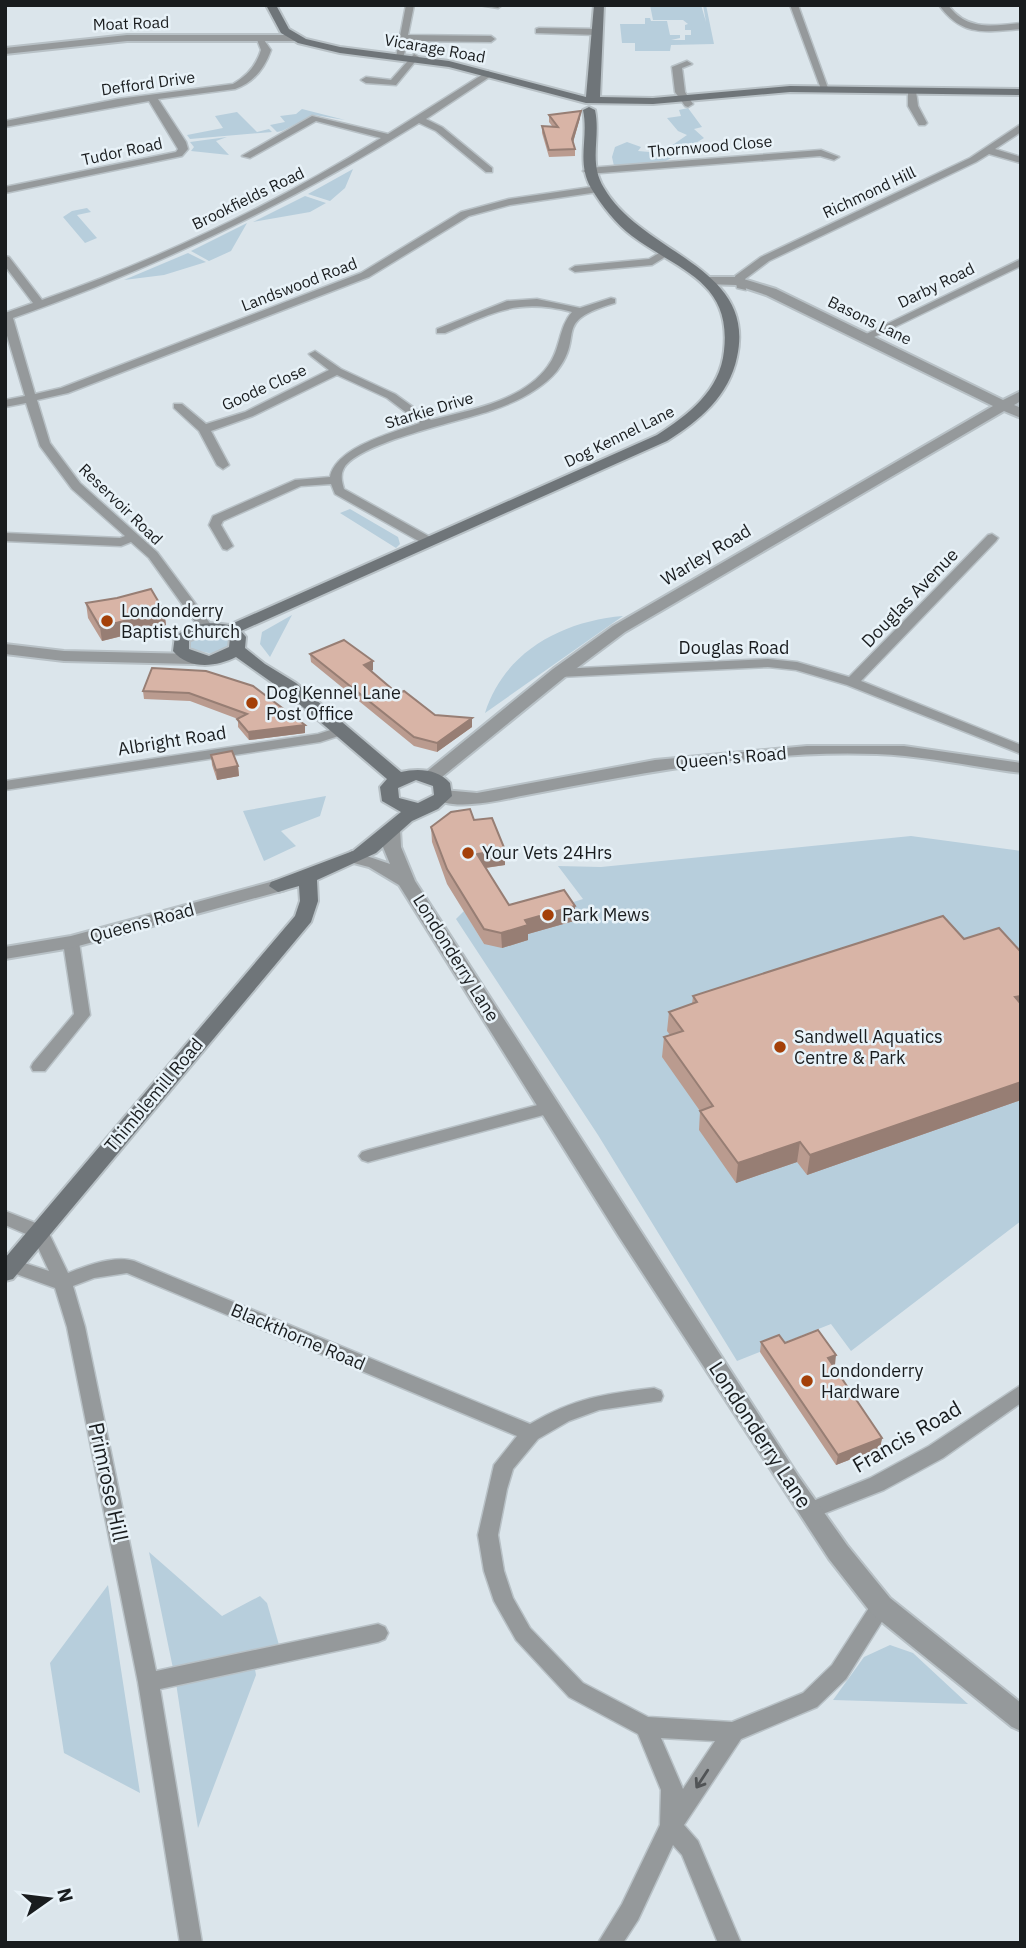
<svg xmlns="http://www.w3.org/2000/svg" width="1026" height="1948" viewBox="0 0 1026 1948" font-family="'IBM Plex Sans',sans-serif">
<style>
.green{fill:#b7cedc}
.lines{fill:none;stroke-linecap:round;stroke-linejoin:round}
.minor-casing{stroke:#b8c1c6;stroke-width:3}
.tertiary-casing{stroke:#b8c1c6;stroke-width:4}
.secondary-casing{stroke:#b8c1c6;stroke-width:4}
.minor{fill:#95999b;fill-rule:evenodd}
.tertiary{fill:#95999b;fill-rule:evenodd}
.secondary{fill:#6f7579;fill-rule:evenodd}
.wall{fill:#ba9b8f}
.shaded-wall{fill:#977e74}
.building{fill:#d8b4a6;stroke:#977e74;stroke-width:2}
.oneway{stroke:#515456}
.poi-dot{fill:#a44009;stroke:#e8f2f8;stroke-width:2.5}
.labels{text-anchor:middle;stroke-width:5;stroke-linejoin:round;paint-order:stroke}
.far-street-label{font-size:16px;fill:#191c1e;stroke:#e8f2f8}
.street-label{font-size:18px;fill:#191c1e;stroke:#e8f2f8}
.poi-label{font-size:18px;fill:#191c1e;stroke:#e8f2f8;text-anchor:start}
.near-street-label{font-size:21px;fill:#191c1e;stroke:#e8f2f8}
</style>
<rect width="100%" height="100%" fill="#dbe5eb"/>
<!-- green -->
<path class="green" d="M650 5H701L706 22 703 5H706L714 44 671 45 670 51H635V43H622L620 24H645V18H650L651 21H667L670 35H680V38L671 40H685V35H691V30H685V25L688 24 683 20H653Z
M688 108 702 127 694 129 704 138 666 161 614 166 612 157 615 147 627 142 641 147 638 151 661 153 687 135 678 131 667 118 681 116 679 110Z
M302 109 345 120 314 115 282 131 277 132 270 125 285 122 280 116 296 114Z
M237 112 257 132 269 129 272 132 190 139 187 135 223 128 215 116Z
M227 137 216 141 229 155 191 151 194 147 190 142Z
M353 169 345 188 330 201 308 194Z
M305 196 326 203 310 212 253 222Z
M87 208 91 212 77 215 97 238 85 243 63 217 72 211Z
M247 223 231 251 209 261 191 251Z
M188 253 206 262 164 275 124 280Z
M350 509 398 537 400 544 396 548 340 513Z
M292 615 270 657 260 644 262 632Z
M623 616 485 713C504 652 562 621 623 616Z
M210 631 222 633 229 639 228 647 213 654 191 649 190 640Z
M326 796 320 816 281 831 296 846 264 861 243 811Z
M911 836 1021 851V1221L851 1351 831 1324 737 1361 598 1135 456 919 464 911 484 944 525 935 564 905 583 899 558 866 601 867Z
M149 1552 222 1616 260 1596 267 1603 279 1645 252 1652 256 1675 198 1828 176 1683Z
M108 1585 140 1793 64 1753 50 1663Z
M890 1645 913 1653 968 1704 833 1700 864 1657Z"/>
<g class="lines">
<!-- minor casing -->
<g class="minor-casing">
<path id="minor" d="M406 5H414L408 35 491 36 495 39 491 42 407 41 404 55 396 57Z
M479 5H502L498 8Z
M790 5H798L829 91 821 89Z
M939 5H948C967 31 992 26 1021 23V29C985 32 962 37 939 5Z
M539 28 598 29 602 32 598 35 536 33V29Z
M256 37H262L271 50C265 68 253 83 235 89L158 99 186 142 188 149 182 156 5 193V187L176 152 178 149 149 101 5 127V121L118 99 233 84C247 76 256 66 261 50Z
M414 54 419 57 396 85 366 83 361 80 366 77 391 80Z
M687 61 692 64 682 68 685 92 693 104 688 107 685 106 675 92 672 67Z
M488 71 493 74 491 76 426 119 442 127 492 168V172H486L436 131 419 123C292 202 156 268 13 318L35 394 61 388 361 273 461 212 509 199 598 186 603 189 598 192 510 205 469 216 369 277 68 393 37 400 50 443 80 483 157 552 212 626 210 629H200L149 558 131 542 121 546 5 541V533L120 538 125 536 72 489 40 446 26 403 5 407V400L25 396 5 329V313L33 303 5 266V256L9 257 42 300C160 259 275 204 381 138L316 121 250 158 242 156 312 116 388 134Z
M908 89 916 91 918 106 927 123 925 125H919L908 106Z
M1021 124V132L995 149 1021 157V163L989 154 976 162 769 261 745 279 746 290 737 288 735 276 761 257 970 158Z
M821 150 839 157 834 160 820 156 588 174 583 171 588 168Z
M666 249 671 252 670 254 652 265 575 272 570 269 575 266 649 259Z
M1021 259V266L870 339 860 337Z
M611 298 615 299V303C550 322 586 334 557 371 541 390 516 402 493 410 463 421 359 442 344 468 340 475 342 482 344 489L432 538V544H424L335 494 331 484 301 486 223 521 221 525 233 546 227 550 223 549 209 525 213 516 295 480 330 477C336 447 394 432 420 423L387 398 337 375 253 416 211 431 229 465 223 469 217 465 199 431 174 408V404H182L206 424 245 412 329 370 311 356 309 354 315 351 341 369 395 394 431 420C470 410 523 401 548 366 561 349 558 328 572 312 517 298 495 312 445 333H437V329L507 301 537 299 580 308Z
M992 534 998 538 996 541 861 681 1021 745V754L847 685 796 670 768 667 559 677 552 673 559 669 768 659 797 662 849 677 988 535Z
M343 726 350 730 348 733 320 742 5 790V781L318 734Z
M71 937 79 942 90 1015 45 1071H33L31 1067 33 1063 74 1014 63 942Z
M549 1102 555 1104 557 1108 555 1112 368 1162 362 1160 359 1156 362 1152 368 1150Z
M5 1211 46 1227 68 1273C86 1266 114 1255 134 1261L530 1424C575 1398 603 1394 654 1388L661 1391 663 1396 661 1401 599 1410 569 1421 538 1439 513 1469 507 1489 498 1535 504 1571 513 1598 530 1628 583 1683 648 1717 732 1722 803 1693 832 1665 874 1600 881 1597 888 1600 891 1606 888 1612 846 1679 817 1707 741 1739 684 1825 698 1841 741 1943H718L682 1855 673 1845 638 1920 623 1943H598L622 1904 660 1825 661 1790 638 1734 569 1697 516 1640 494 1601 484 1571 478 1535 494 1465 517 1436 127 1273 94 1278 73 1286 85 1327 156 1671 378 1624 385 1627 388 1633 385 1639 378 1642 160 1689 202 1943H180L138 1682 67 1327 55 1288 5 1270 6 1261 12 1259 49 1271 33 1237 5 1225ZM661 1738 715 1741 683 1789Z
M1021 1385V1403L943 1458 884 1490 810 1519 803 1517 800 1511 803 1505 870 1478 929 1446Z"/>
</g>
<!-- tertiary casing -->
<g class="tertiary-casing">
<path id="tertiary" d="M127 35H297L302 38 297 41H127L5 54V48Z
M710 277H737L776 289 1003 400 1021 391V401L1014 405 1021 408V418L1004 411 625 632 565 677 437 781H425L422 777 425 773 553 669 613 626 993 406 766 295 736 285 705 284 703 281Z
M5 644 64 651 194 654 202 659 194 664 64 661 5 654Z
M807 746H904L1021 763V773C982 768 944 760 905 756 783 745 641 773 521 796 502 800 447 813 434 796L443 790 477 793 655 760Z
M391 823 400 829 401 847 415 881 799 1477 847 1545 890 1598 1021 1703V1731L1012 1727 872 1614 829 1559 618 1235 399 885 369 867 346 861 343 857 352 851 390 864 383 847 382 829Z
M278 880 287 886 285 890 71 948 5 959V947L71 936Z"/>
</g>
<!-- secondary casing -->
<g class="secondary-casing">
<path id="secondary" d="M266 5H276L289 29 306 39 340 47 449 61 586 97 594 5H604L600 97 653 98 790 86 1021 89V95L790 92 653 104 586 103 449 67 340 53 298 43 281 33Z
M589 107 595 110C601 138 588 162 604 188 643 255 757 266 737 357 729 396 699 421 667 441L241 631 246 637 245 648 265 664 296 683 401 772C418 768 438 769 450 783L452 796 438 809 412 821 376 853 317 880 318 901 311 922 13 1279 5 1281V1258L295 916 300 901 299 886 278 892 269 886 271 882 353 851 401 812 382 801 380 787 387 779 284 691 236 657C216 667 189 670 173 651L175 636C195 623 207 621 229 625L657 435C688 415 720 391 724 351 732 281 679 271 632 236 616 224 602 206 591 188 576 161 589 138 583 110ZM209 631 226 634 230 638 229 647 209 656 189 649V641ZM416 780 433 786 434 795 418 803 399 798 398 788Z"/>
</g>
<!-- minor -->
<use href="#minor" class="minor"/>
<!-- tertiary -->
<use href="#tertiary" class="tertiary"/>
<!-- secondary -->
<use href="#secondary" class="secondary"/>
</g>
<!-- wall -->
<path class="wall" d="M549 115 580 118 573 142 575 149V156L549 157 542 133V126H552L549 122Z
M86 603 164 611 166 625 102 641 88 618Z
M310 654 373 670 371 671 398 694 435 715 472 727 437 752 414 746 311 662Z
M152 668 305 725V733L249 740 238 727V719L190 701 144 699 143 691Z
M211 755 238 766 239 776 217 780 212 765Z
M474 820 505 865 486 868 509 905 575 906 574 921 528 934V940L502 948 484 944 447 884 432 842 431 827Z
M964 939 1021 952V1100L807 1175 797 1162 736 1183 699 1130 700 1111 662 1057 664 1037 670 1035 667 1031 669 1012 692 1004 693 996Z
M761 1342 785 1343 835 1365 833 1366 882 1438 880 1448 836 1465 760 1352Z"/>
<!-- shaded-wall -->
<path class="shaded-wall" d="M581 111 580 118 572 146V139Z
M164 611 166 625 102 641 100 627Z
M373 661V670L365 674 364 665Z
M472 718V727L437 752V743Z
M305 725V733L249 740 248 732Z
M238 766 239 776 217 780 216 770Z
M505 850V865L477 869V854Z
M575 906 574 921 528 934V940L502 948 501 933 525 920Z
M1021 996V1014L1015 997Z
M1021 1082V1100L807 1175 810 1155Z
M800 1142 797 1162 736 1183 738 1163Z
M836 1355 835 1365 826 1368 828 1358Z
M882 1438 880 1448 836 1465 838 1455Z"/>
<!-- building -->
<path class="building" d="M581 111 572 139 575 149 549 150 542 126 558 127 549 115Z
M151 589 164 611 100 627 86 603 117 598Z
M344 640 373 661 364 665 398 694 404 691 435 715 472 718 437 743 414 737 310 654Z
M152 668 206 671 253 686 305 725 248 732 237 719 247 714 189 693 143 691Z
M232 751 238 766 216 770 211 755Z
M470 809 474 820 492 818 505 850 477 854 509 905 564 890 575 906 525 920 528 925 501 933 484 929 447 869 431 827 451 812Z
M943 916 964 939 999 928 1021 952V996L1015 997 1021 1004V1082L810 1155 800 1142 738 1163 700 1111 713 1106 664 1037 683 1031 669 1012 697 1002 693 996Z
M818 1330 836 1355 828 1358 882 1438 838 1455 761 1342 779 1335 785 1343Z"/>
<!-- one-way arrows -->
<defs><path id="oneway-shaft" d="M-6 0H5M1.5-3L5.5 0L1.5 3" fill="none" stroke-width="1.6" stroke-linecap="round" stroke-linejoin="round" transform="scale(1.75)"/></defs>
<use class="oneway" href="#oneway-shaft" transform="translate(702 1779) rotate(123)"/>
<!-- markers -->
<g class="poi-dot">
<circle cx="107" cy="621" r="7"/>
<circle cx="252" cy="703" r="7"/>
<circle cx="468" cy="853" r="7"/>
<circle cx="548" cy="915" r="7"/>
<circle cx="780" cy="1047" r="7"/>
<circle cx="807" cy="1381" r="7"/>
</g>
<g class="labels">
<!-- far-street labels -->
<g class="far-street-label">
<text transform="translate(131 23) rotate(-2)" y="6">Moat Road</text>
<text transform="translate(435 48) rotate(10)" y="6">Vicarage Road</text>
<text transform="translate(148 83) rotate(-8)" y="6">Defford Drive</text>
<text transform="translate(710 146) rotate(-5)" y="6">Thornwood Close</text>
<text transform="translate(122 151) rotate(-12)" y="6">Tudor Road</text>
<text transform="translate(869 192) rotate(-25)" y="6">Richmond Hill</text>
<text transform="translate(248 198) rotate(-26)" y="6">Brookfields Road</text>
<text transform="translate(299 284) rotate(-21)" y="6">Landswood Road</text>
<text transform="translate(936 285) rotate(-26)" y="6">Darby Road</text>
<text transform="translate(870 320) rotate(26)" y="6">Basons Lane</text>
<text transform="translate(264 387) rotate(-24)" y="6">Goode Close</text>
<text transform="translate(429 410) rotate(-17)" y="6">Starkie Drive</text>
<text transform="translate(619 436) rotate(-26)" y="6">Dog Kennel Lane</text>
<text transform="translate(121 504) rotate(44)" y="6">Reservoir Road</text>
</g>
<!-- street labels -->
<g class="street-label">
<text transform="translate(706 555) rotate(-31)" y="6">Warley Road</text>
<text transform="translate(910 598) rotate(-46)" y="6">Douglas Avenue</text>
<text x="734" y="654">Douglas Road</text>
<text transform="translate(172 741) rotate(-9)" y="6">Albright Road</text>
<text transform="translate(731 758) rotate(-5)" y="6">Queen's Road</text>
<text transform="translate(142 923) rotate(-15)" y="6">Queens Road</text>
<text transform="translate(456 958) rotate(58)" y="6">Londonderry Lane</text>
<text transform="translate(154 1095) rotate(-50)" y="6">Thimblemill Road</text>
<text transform="translate(298 1337) rotate(23)" y="6">Blackthorne Road</text>
</g>
<!-- poi labels -->
<g class="poi-label">
<text x="121" y="617">Londonderry<tspan x="121" dy="21">Baptist Church</tspan></text>
<text x="266" y="699">Dog Kennel Lane<tspan x="266" dy="21">Post Office</tspan></text>
<text x="482" y="859">Your Vets 24Hrs</text>
<text x="562" y="921">Park Mews</text>
<text x="794" y="1043">Sandwell Aquatics<tspan x="794" dy="21">Centre &amp; Park</tspan></text>
<text x="821" y="1377">Londonderry<tspan x="821" dy="21">Hardware</tspan></text>
</g>
<!-- near-street labels -->
<g class="near-street-label">
<text transform="translate(760 1435) rotate(57)" y="7">Londonderry Lane</text>
<text transform="translate(907 1437) rotate(-30)" y="7">Francis Road</text>
<text transform="translate(108 1482) rotate(78)" y="7">Primrose Hill</text>
</g>
</g>
<!-- border -->
<rect width="1026" height="1948" fill="none" stroke="#191c1e" stroke-width="14"/>
<!-- north arrow -->
<g transform="translate(49 1899) rotate(76)" stroke="#e8f2f8" stroke-width="5" paint-order="stroke">
<path d="M0-5L12 26L0 18L-12 26Z" fill="#191c1e"/>
<text y="-10" font-size="19" font-weight="bold" text-anchor="middle" fill="#191c1e">N</text>
</g>
</svg>
